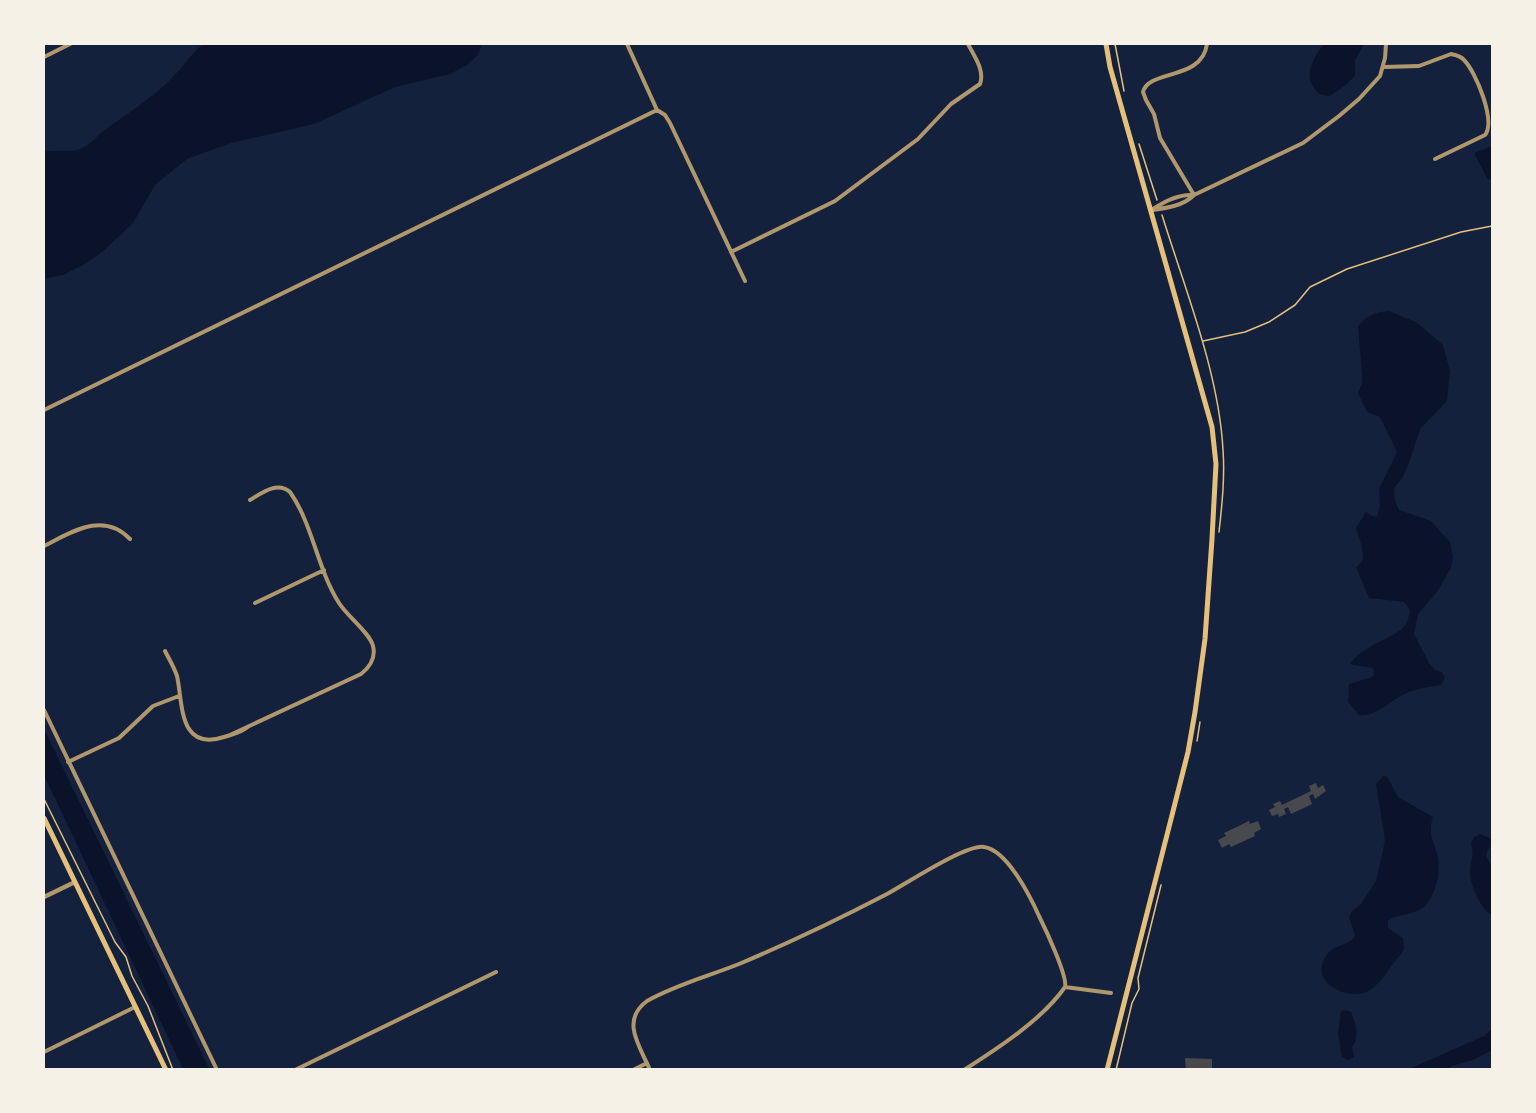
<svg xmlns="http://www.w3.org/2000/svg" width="1536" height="1113" viewBox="0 0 1536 1113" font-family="Overpass,sans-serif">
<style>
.water{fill:#0b132b}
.building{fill:#48494c}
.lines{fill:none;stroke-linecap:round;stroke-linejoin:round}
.path{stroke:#e5c07b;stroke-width:1.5}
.minor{stroke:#b1986c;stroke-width:4}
.tertiary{stroke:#b1986c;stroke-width:4.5}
.secondary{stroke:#e5c07b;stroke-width:5}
</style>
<rect width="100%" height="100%" fill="#14213d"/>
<!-- water -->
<path class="water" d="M203 44H482L478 55 467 65 450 74 395 87 314 124 231 143 187 159 155 185 133 223 102 252 85 264 63 275 44 279V152C57 148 71 155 84 147 91 144 96 137 102 132 125 115 151 99 172 78 183 67 191 54 203 44Z
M1324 44H1364L1355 61V76L1347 84 1330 96C1323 96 1318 94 1314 88 1303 73 1315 56 1324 44Z
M1492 146V178L1488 180 1474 153Z
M1389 311 1416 322 1443 345 1450 371 1447 401 1420 429 1409 463 1403 477 1394 488 1395 501 1399 510 1431 521 1450 542 1453 557 1451 568 1437 592 1418 614 1414 634 1429 663 1435 670 1442 672 1445 678 1441 685C1428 687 1414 689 1403 695 1388 702 1376 717 1359 715L1348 702 1349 684 1372 677 1374 674 1373 668C1365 666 1358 667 1350 664 1365 643 1395 639 1406 624 1408 621 1409 615 1410 610L1404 602 1369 598 1356 567 1363 560 1362 547 1356 528 1366 512 1370 515 1377 517 1380 505 1379 489 1397 452 1380 417 1367 412 1358 393 1362 383V375L1358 326C1367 316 1375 312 1389 311Z
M44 729 204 1058 209 1069H183L44 775Z
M1384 775 1388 778 1398 797 1433 817C1427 836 1435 841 1438 858 1441 873 1435 897 1424 907 1413 916 1398 913 1388 921V928L1403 938 1404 949 1401 954C1392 964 1379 987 1367 992 1345 1000 1309 983 1326 956 1333 944 1348 947 1355 936L1349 917 1352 911 1361 904 1376 881 1385 841 1376 784Z
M1480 834 1492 839V845L1487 851 1486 856 1492 867V915C1480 909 1468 881 1470 868 1472 857 1474 856 1471 844L1474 837Z
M1344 1010 1351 1012C1356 1024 1360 1037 1352 1047L1354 1057 1348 1060 1342 1057 1338 1033 1341 1012Z
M1492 1029V1050L1473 1060 1452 1066 1447 1069H1409L1484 1036Z"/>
<!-- building -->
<path class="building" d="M1316 783 1318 788 1323 785 1326 791 1315 799 1313 794 1309 796 1312 804 1291 814 1288 807 1284 809 1286 814 1279 817 1278 814 1272 816 1269 810 1275 807 1273 804 1280 801 1282 805 1286 803 1311 791 1309 786Z
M1249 821 1250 824 1258 821 1261 829 1254 833 1255 836 1231 847 1229 844 1222 848 1218 840 1226 836 1224 833Z
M1185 1058 1212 1059V1070H1186Z"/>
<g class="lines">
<!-- path -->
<path class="path" d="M1115 44 1124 91
M1139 144 1157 200
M1162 215C1185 289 1219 373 1223 450 1225 477 1222 505 1219 532
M1203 341 1245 332 1269 322 1295 305 1310 287 1347 269 1461 232 1492 226
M1197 741 1200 722
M44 799 115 942 126 957 132 976 148 1006 173 1070
M1116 1070 1132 1003 1139 989 1138 978 1161 885"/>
<!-- minor -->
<path class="minor" d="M627 44 657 110 665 115 670 123 745 281
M44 57 70 44
M1384 67 1419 66 1451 54C1456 55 1461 56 1464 60 1476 72 1496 121 1485 135L1435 159
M1194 195 1160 138 1154 114 1146 100 1143 92C1149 69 1202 81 1207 44
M1153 209C1165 201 1179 194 1193 195
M1152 210C1167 208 1183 206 1194 195L1303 143 1339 116 1359 99 1380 76 1385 58 1386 44
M731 252 835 201 918 139 951 104 980 84C985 70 974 56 968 44
M44 410 657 110
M44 546C72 532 103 511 130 539
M255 603 324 570
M165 651C169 659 174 667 177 676 183 702 178 752 224 737 233 734 241 733 249 726
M44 710 217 1070
M230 735 361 674C370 667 376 658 373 646 370 633 347 616 339 603 317 568 313 525 290 492 277 481 262 493 250 500
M68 762 119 738 153 706 179 696
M1065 987 1111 993
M44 1052 135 1007
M295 1070 496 972
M633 1070 647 1063
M650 1070C640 1046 620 1021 647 1001 675 985 709 976 739 964 789 943 839 919 887 894 906 884 966 844 984 847 1007 850 1030 896 1039 916 1045 928 1068 977 1065 987
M964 1070C997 1049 1043 1019 1065 987"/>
<!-- tertiary -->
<path class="tertiary" d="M44 897 75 882"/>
<!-- secondary -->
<path class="secondary" d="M1106 44 1110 67 1212 427 1216 464 1212 539 1205 639 1195 712 1188 752 1168 831 1107 1070
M44 818 166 1070"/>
</g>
<!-- border -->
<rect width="1536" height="1113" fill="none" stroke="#f6f1e7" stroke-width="90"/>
</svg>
